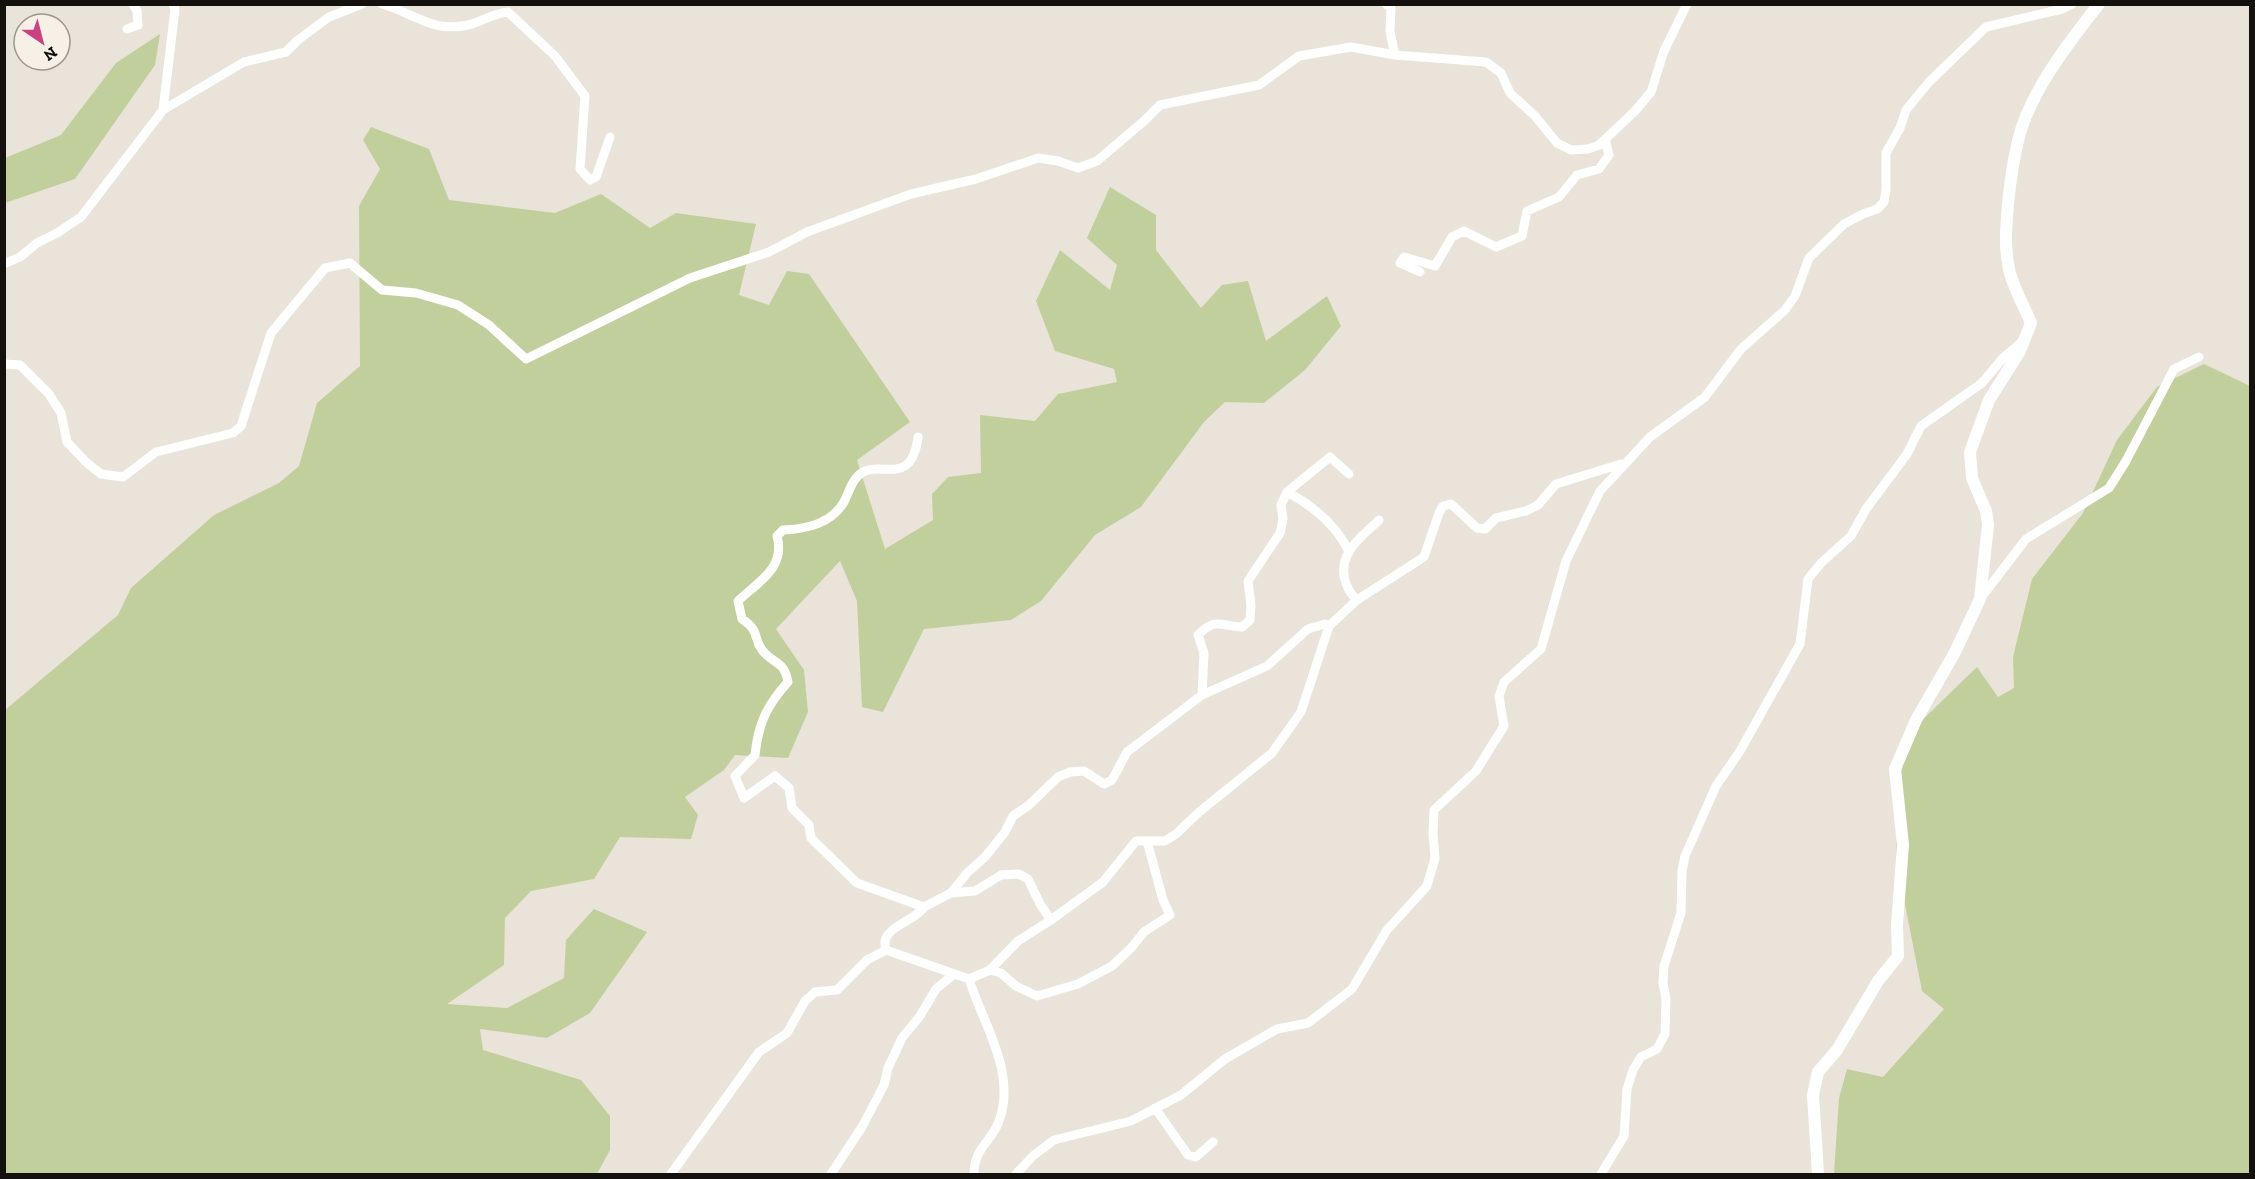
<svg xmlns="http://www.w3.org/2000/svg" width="2255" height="1179" viewBox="0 0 2255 1179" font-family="'Zilla Slab',serif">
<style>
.green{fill:#c1cf9c}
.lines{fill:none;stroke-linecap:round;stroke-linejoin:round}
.street{stroke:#fff;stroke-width:9}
.secondary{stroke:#fff;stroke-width:12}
</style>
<rect width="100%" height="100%" fill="#eae3d9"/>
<!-- green -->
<path class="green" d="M160 34 155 65 75 179 5 203V158L61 135 116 63Z
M371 127 429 149 449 200 555 213 601 194 650 228 676 213 756 224 739 295 769 305 787 271 809 274 910 422 857 460 885 549 933 520 932 494 948 477 981 473 980 415 1035 421 1058 394 1117 382 1114 369 1055 351 1036 301 1060 250 1110 290 1117 265 1087 238 1110 187 1156 215V250L1201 308 1222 285 1248 281 1266 341 1327 296 1341 326 1305 370 1264 403 1225 402 1204 422 1141 507 1095 535 1041 601 1011 620 924 629 883 712 862 707 857 601 840 561 776 629 804 670 808 712 788 758 735 755 724 770 685 797 698 815 691 839 620 837 594 879 531 891 505 918 504 965 447 1004 507 1008 564 978 566 940 594 909 647 932 590 1013 547 1038 480 1029 483 1050 581 1080 610 1116V1150L597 1174H5V710L118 615 131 588 214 515 279 483 299 466 317 403 360 366 359 206 380 169 363 140Z
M2204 364 2250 386V1174H1834L1839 1098 1847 1069 1883 1077 1944 1009 1922 991 1896 859 1899 780 1912 730 1977 667 1998 697 2014 688 2013 657 2032 579 2083 513 2117 440 2157 387Z"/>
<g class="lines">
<!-- street -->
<path class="street" d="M382 4C414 13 432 33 468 25 482 22 493 13 508 12L555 56 585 96 580 169 590 180 596 177 610 137
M1386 4 1391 8 1390 32 1395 55
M127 29 138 25 137 11 133 4
M163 110 175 9 173 4
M1600 144 1635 111 1651 92 1664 51 1687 4
M4 264 20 257 37 243 57 233 81 217 163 110 244 62 286 52 298 40 329 17 362 4
M4 364 20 365 49 394 61 413 67 442 87 463 101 474 123 477 156 452 233 433 241 426 271 333 325 268 350 263 382 290 416 293 458 305 489 325 526 359 690 278 769 252 807 232 911 194 976 179 1038 158 1058 161 1078 168 1097 161 1144 121 1160 105 1259 85 1299 56 1351 47 1395 55 1486 62 1501 73 1510 93 1535 116 1557 143 1571 150 1588 149 1606 143 1609 155 1599 169 1577 175 1559 197 1527 211 1522 236 1496 247 1464 231 1452 237 1435 266 1404 257 1400 263 1420 272
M918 437C911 492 876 455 857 477 851 483 848 494 844 502 831 524 806 529 783 530L777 536C786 568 758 582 738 601L742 619C761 632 752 636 762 650 774 665 784 660 788 682 767 705 758 724 755 755L735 776 744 798 775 776 789 788 792 808 809 825 811 838 857 883 924 907 951 893 975 891 1001 875 1019 874 1028 879 1040 904 1051 920
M1349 474 1330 457 1287 492C1313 506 1336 524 1349 552
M1980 599 2026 539 2109 488 2126 461 2174 369 2199 357
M1357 600C1344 588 1339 568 1349 552 1355 540 1369 530 1379 520
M1202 695 1204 653 1198 635C1216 617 1220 626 1242 627L1250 620 1251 606 1248 581 1280 533 1283 519 1281 505 1287 492
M951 893 967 873 985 857 1005 832 1013 816 1029 805 1058 777 1070 772 1084 771 1104 784 1112 780 1127 752 1202 695 1267 666 1308 629 1325 624 1329 626
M886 950C878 927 914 923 924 907
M990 970 1001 973 1016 986 1037 996 1078 984 1112 966 1131 948 1144 932 1170 915 1163 900 1147 841
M969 979C983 1024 1017 1072 999 1121 992 1142 974 1147 974 1174
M1155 1108 1188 1155 1196 1157 1213 1142
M671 1174 759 1052 787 1033 805 1001 815 992 837 990 867 960 886 950 969 979 990 970 1018 941 1051 920 1103 882 1136 841H1165L1176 834 1198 813 1272 753 1301 712 1329 626 1357 600 1424 557 1439 513 1443 506 1451 504 1477 528 1485 529 1496 518 1526 511 1538 505 1556 484 1621 464
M831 1174 862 1127 884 1085 888 1068 902 1038 920 1016 936 989 954 974
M1016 1174 1033 1156 1054 1140 1131 1121 1181 1095 1225 1059 1277 1029 1308 1023 1352 989 1387 930 1427 886 1435 858 1433 834 1434 810 1476 771 1504 726 1499 696 1504 682 1541 649 1566 561 1600 491 1650 437 1705 397 1741 349 1785 310 1795 296 1809 258 1844 224 1863 214 1877 209 1884 202 1886 190V153L1900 128 1906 110 1929 82 1986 27 2062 9 2072 4
M1601 1174 1624 1136 1627 1089 1633 1070 1641 1057 1657 1049 1665 1034 1666 998 1663 984 1664 966 1681 913 1682 871 1685 856 1716 786 1740 751 1800 644 1808 579 1821 563 1851 536 1866 509 1907 454 1921 426 1982 383 2003 358 2023 341"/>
<!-- secondary -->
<path class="secondary" d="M1818 1174 1813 1095 1818 1072 1837 1050 1878 981 1898 956 1897 925 1903 845 1895 769 1916 720 1954 654 1980 599 1988 525 1986 511 1972 478 1970 452 1989 400 2020 351 2031 323C2024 306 2014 289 2010 273 2004 250 2006 227 2008 204 2010 184 2013 161 2018 141 2029 93 2069 42 2099 4"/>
</g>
<!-- border -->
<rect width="2255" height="1179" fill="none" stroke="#13100d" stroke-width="12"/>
<!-- north arrow -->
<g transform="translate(42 42) rotate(145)"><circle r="28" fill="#f7f0e6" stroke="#9c968f" stroke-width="1.5"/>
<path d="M0-4.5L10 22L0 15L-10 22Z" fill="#ca4380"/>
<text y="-9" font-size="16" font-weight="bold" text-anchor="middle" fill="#13100d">N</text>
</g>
</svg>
